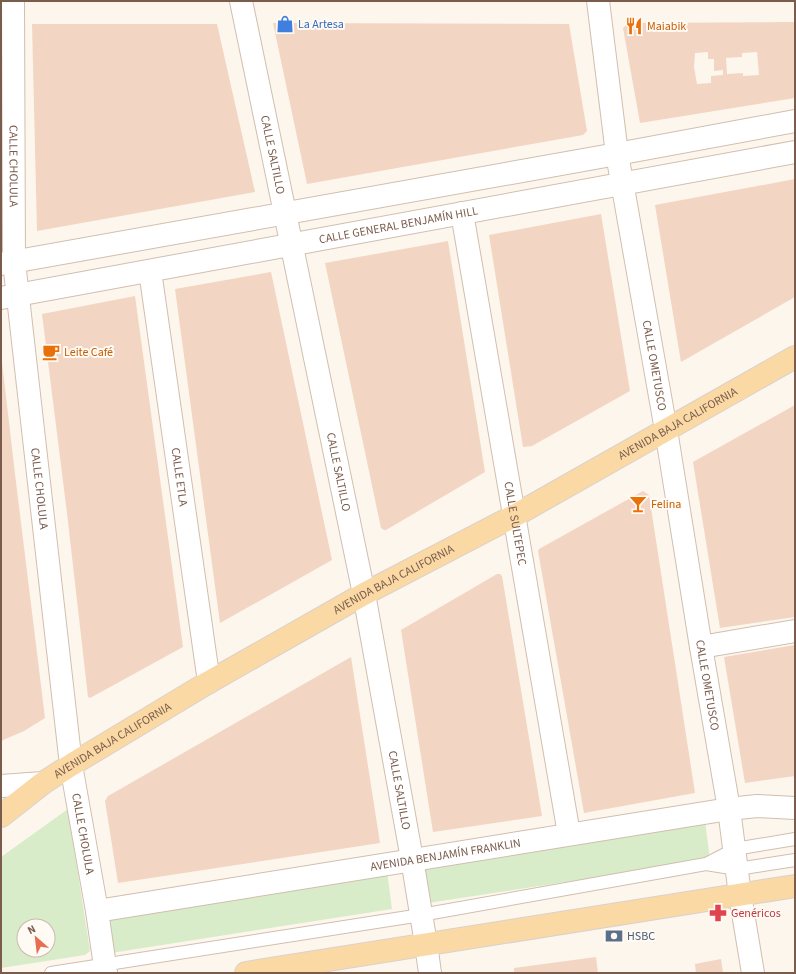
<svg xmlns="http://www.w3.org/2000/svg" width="796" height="974" viewBox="0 0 796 974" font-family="'Source Sans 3',sans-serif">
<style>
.green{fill:#d8ecc9;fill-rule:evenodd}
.building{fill:#f3d5c3;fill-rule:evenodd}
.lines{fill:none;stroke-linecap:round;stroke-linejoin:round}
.service-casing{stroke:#d1beb0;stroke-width:14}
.minor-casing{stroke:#d1beb0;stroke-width:24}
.tertiary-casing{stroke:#d1beb0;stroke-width:24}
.primary-casing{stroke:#dad1cd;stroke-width:24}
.service{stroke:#fff;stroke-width:12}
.minor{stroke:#fff;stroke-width:22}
.tertiary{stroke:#fff;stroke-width:22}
.primary{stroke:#fbd9a5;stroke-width:22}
.labels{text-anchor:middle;stroke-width:4;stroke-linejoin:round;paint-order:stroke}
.shop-label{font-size:12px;fill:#366cbe;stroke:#fffaf3;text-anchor:start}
.food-label{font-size:12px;fill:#c56008;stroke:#fffaf3;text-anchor:start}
.street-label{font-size:12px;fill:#7a5c4d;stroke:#fffaf3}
.health-label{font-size:12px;fill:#be3a42;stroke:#fffaf3;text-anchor:start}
.service-label{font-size:12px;fill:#4e5e75;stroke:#fffaf3;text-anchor:start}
</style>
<rect width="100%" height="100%" fill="#fdf6ec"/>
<!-- green -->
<path class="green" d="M68 809 90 951 85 955 1 968V857ZM24 926H48V950H24Z
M705 821 710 860 428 903 422 867Z
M387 871 392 909 111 953 105 915Z"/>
<!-- building -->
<path class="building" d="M795 22V98L640 123 623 28 628 23ZM708 52V59H714V71L723 70V75L711 76V83L697 84 694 67 695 53ZM757 52 759 75 743 76V73L727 74 726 58 742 57V53Z
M273 23 569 24 587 131 583 135 307 184Z
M32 24H217L255 192 37 231Z
M795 179V297L681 362 655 205Z
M601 214 630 391 532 446 523 447 489 235Z
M448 241 485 472 386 530H384L381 528 325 263Z
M271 272 332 560 220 623 175 289Z
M135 296 183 647 90 698 88 697 67 513 42 314Z
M1 362H2L15 474 45 718 24 731 1 741Z
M795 405V617L720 628 693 462Z
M643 491 649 495 695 793 584 813 538 551 539 549Z
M497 574H500L502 576 542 816 433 832 401 630Z
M795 645V776L745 783 724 657Z
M351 657 380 843 118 883 105 801 108 796Z
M596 957 598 973H514V968Z
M721 959 723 973H696L695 964Z"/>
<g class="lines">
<!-- service casing -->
<g class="service-casing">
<path id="service" d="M706 864 735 849 795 839
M51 973 421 915 706 864 737 869 795 860"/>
</g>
<!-- minor casing -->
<g class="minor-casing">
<g id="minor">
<path id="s1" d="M13 1 14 262 71 765 97 911 106 973"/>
<path id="s2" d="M241 1 364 594 412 859 426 944"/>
<path id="s3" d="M598 1 617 154 666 430 701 647 729 809 740 895 753 973"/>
<path id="s4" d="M462 213 569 834"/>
<path d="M1 264 617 154 795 121"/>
<path id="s5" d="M150 271 209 682"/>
<path id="s6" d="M1 298 795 152"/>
<path d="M701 647 795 631"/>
<path d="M1 786 43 783"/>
<path id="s7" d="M97 911 729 809 757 806 795 808"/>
</g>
</g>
<!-- tertiary casing -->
<g class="tertiary-casing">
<path id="tertiary" d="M426 944 430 973"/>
</g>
<!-- primary casing -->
<g class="primary-casing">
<g id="primary">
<path id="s8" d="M1 816 43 783 71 765 209 682 364 594 514 516 795 357"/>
<path d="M246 973 795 886"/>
</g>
</g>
<!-- service -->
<use href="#service" class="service"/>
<!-- minor -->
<use href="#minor" class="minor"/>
<!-- tertiary -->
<use href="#tertiary" class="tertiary"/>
<!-- primary -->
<use href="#primary" class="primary"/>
</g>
<!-- icons -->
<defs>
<g id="shop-bare" transform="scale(1.38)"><path d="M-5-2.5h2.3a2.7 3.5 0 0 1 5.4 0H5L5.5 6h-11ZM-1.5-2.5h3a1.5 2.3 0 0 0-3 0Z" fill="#3f7fe0" stroke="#fffaf3" stroke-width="2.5" paint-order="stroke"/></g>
<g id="restaurant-bare" transform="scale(1.38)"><path d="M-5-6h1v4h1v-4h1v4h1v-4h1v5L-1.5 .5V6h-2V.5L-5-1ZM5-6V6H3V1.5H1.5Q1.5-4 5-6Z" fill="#e8710a" stroke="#fffaf3" stroke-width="2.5" paint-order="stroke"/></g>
<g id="cafe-bare" transform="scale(1.38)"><path d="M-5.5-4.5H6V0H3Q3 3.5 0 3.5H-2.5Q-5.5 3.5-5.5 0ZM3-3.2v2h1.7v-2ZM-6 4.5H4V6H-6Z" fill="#e8710a" stroke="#fffaf3" stroke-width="2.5" paint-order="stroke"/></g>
<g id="bar-bare" transform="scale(1.38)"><path d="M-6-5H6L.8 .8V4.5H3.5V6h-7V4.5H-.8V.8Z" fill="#e8710a" stroke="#fffaf3" stroke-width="2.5" paint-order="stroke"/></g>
<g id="pharmacy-bare" transform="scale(1.38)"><path d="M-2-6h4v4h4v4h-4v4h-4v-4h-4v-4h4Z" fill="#e0444e" stroke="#fffaf3" stroke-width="2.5" paint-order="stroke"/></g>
<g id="bank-bare" transform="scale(1.38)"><path d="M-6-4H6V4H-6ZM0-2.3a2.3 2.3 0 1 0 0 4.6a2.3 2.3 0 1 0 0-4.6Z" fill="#5c6f8a" stroke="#fffaf3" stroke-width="2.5" paint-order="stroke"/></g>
</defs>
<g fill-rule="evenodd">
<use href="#shop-bare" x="285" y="24"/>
<use href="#restaurant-bare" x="634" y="26"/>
<use href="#cafe-bare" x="51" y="352"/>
<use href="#bar-bare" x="638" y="504"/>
<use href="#pharmacy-bare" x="718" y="913"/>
<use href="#bank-bare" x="614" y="936"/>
</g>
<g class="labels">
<!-- shop labels -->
<g class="shop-label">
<text x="298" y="28">La Artesa</text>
</g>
<!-- food labels -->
<g class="food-label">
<text x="647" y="30">Maiabik</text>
<text x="64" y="356">Leite Café</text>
<text x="651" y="508">Felina</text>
</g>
<!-- street labels -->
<g class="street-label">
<text dy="4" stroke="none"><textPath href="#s2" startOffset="157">CALLE SALTILLO</textPath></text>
<text dy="4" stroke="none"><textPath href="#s1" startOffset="165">CALLE CHOLULA</textPath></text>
<text dy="4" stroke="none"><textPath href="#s6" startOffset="404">CALLE GENERAL BENJAMÍN HILL</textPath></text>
<text dy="4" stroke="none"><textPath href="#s3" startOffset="369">CALLE OMETUSCO</textPath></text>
<text dy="4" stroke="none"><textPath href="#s8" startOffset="783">AVENIDA BAJA CALIFORNIA</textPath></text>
<text dy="4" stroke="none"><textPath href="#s2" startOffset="481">CALLE SALTILLO</textPath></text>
<text dy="4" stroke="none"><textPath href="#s5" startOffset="208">CALLE ETLA</textPath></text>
<text dy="4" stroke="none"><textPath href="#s1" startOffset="489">CALLE CHOLULA</textPath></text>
<text dy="4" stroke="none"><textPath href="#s4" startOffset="315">CALLE SULTEPEC</textPath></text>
<text dy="4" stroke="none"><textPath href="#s8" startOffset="459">AVENIDA BAJA CALIFORNIA</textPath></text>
<text dy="4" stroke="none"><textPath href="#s3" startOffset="693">CALLE OMETUSCO</textPath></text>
<text dy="4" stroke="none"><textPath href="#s8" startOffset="135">AVENIDA BAJA CALIFORNIA</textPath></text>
<text dy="4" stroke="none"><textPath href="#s2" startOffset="805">CALLE SALTILLO</textPath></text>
<text dy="4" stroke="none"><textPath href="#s1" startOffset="837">CALLE CHOLULA</textPath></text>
<text dy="4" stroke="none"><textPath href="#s7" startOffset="353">AVENIDA BENJAMÍN FRANKLIN</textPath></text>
</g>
<!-- health labels -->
<g class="health-label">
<text x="731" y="917">Genéricos</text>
</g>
<!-- service labels -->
<g class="service-label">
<text x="627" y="940">HSBC</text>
</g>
</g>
<!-- border -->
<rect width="796" height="974" fill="none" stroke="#7a5c4d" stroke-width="4"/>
<!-- north arrow -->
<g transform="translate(36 938) rotate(332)"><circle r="19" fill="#fffaf3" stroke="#cabbb1"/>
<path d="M0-3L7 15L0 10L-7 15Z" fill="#e76f51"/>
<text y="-6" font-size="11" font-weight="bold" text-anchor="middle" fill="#7a5c4d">N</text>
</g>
</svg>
